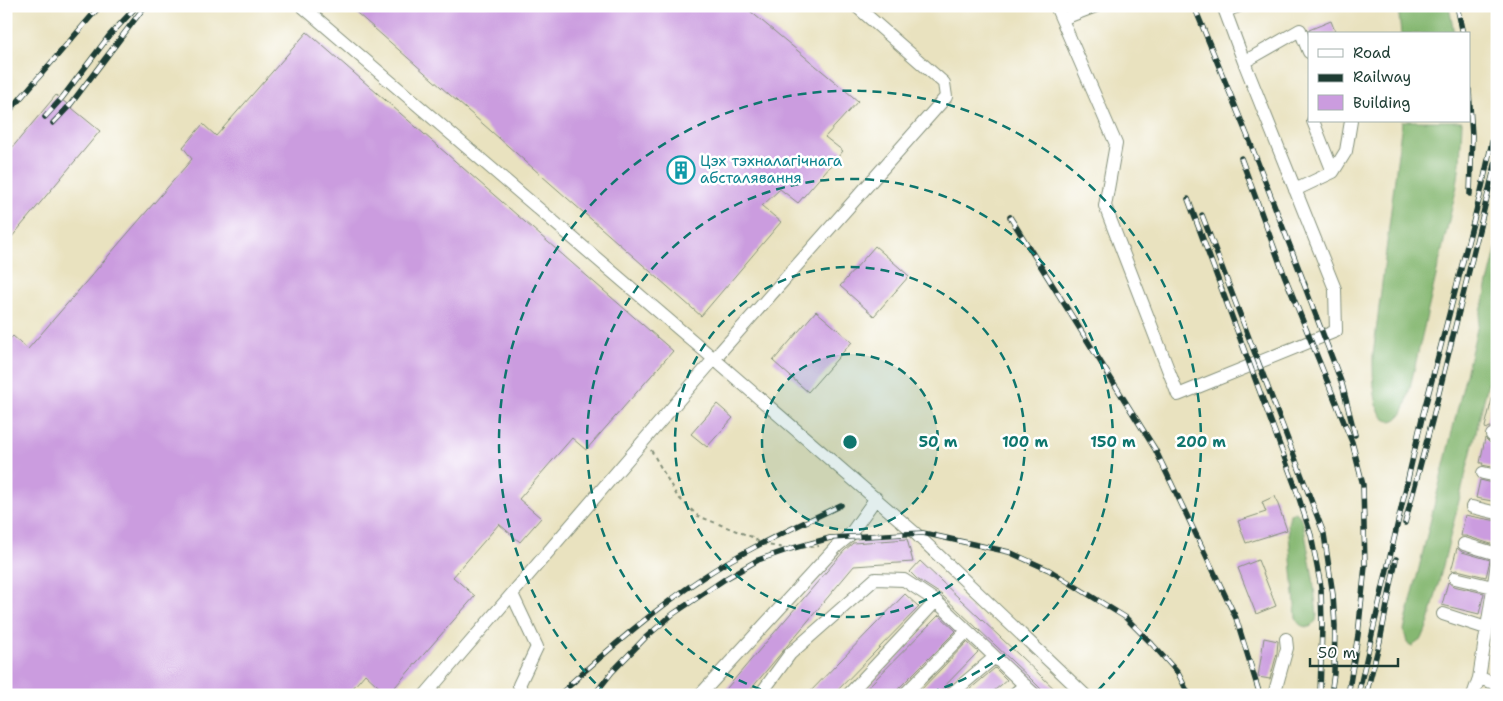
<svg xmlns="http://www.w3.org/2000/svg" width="1503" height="701" viewBox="0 0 1503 701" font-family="'Shantell Sans',sans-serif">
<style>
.forest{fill:#86b872;stroke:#527a53}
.building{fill:#cb9cdf}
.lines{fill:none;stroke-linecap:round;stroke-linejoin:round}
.minor-casing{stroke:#84907a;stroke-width:14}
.path{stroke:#84907a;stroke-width:2;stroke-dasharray:4 4;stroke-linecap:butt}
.minor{stroke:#fff;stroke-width:12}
.rail-casing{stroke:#1f3d34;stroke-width:5.5}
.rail{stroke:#fff;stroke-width:4;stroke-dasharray:11;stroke-linecap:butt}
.ring{fill:none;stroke:#0f766e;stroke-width:2.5;stroke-dasharray:9 6}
.labels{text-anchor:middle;stroke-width:5;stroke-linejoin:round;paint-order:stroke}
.culture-label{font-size:15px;fill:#0d838f;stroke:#fff;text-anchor:start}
.centre{fill:#0f766e;stroke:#fff;stroke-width:2.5}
.ring-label{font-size:15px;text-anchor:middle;font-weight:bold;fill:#0f766e;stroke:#fff;stroke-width:5;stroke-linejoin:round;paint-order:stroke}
</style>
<rect width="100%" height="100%" fill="#fff"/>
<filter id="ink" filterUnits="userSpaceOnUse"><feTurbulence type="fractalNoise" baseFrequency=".02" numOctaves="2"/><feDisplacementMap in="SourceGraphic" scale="10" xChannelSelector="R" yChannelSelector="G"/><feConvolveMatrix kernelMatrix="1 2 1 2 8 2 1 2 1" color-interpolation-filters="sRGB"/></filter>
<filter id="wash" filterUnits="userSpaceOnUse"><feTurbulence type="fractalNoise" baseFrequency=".0096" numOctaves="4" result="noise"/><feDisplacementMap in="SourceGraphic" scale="20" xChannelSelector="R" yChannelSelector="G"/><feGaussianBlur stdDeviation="1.12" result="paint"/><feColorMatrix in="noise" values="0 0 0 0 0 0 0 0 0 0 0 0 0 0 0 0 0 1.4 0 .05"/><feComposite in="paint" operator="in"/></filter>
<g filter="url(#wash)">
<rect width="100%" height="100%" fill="#e9e2bf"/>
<!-- forest -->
<path class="forest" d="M1398 6H1449L1454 34H1401Z
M1402 121H1462L1460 163 1457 186 1407 400C1405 408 1401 420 1391 421 1372 422 1373 369 1373 356Z
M1497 246V347L1429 622 1422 639 1412 646 1407 643 1404 630Z
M1296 512 1299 515 1303 522 1313 578 1317 615 1316 621 1310 627C1302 627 1298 625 1296 617L1288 524 1290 514Z"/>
<g id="blocks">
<!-- building -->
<path class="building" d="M349 6H744L858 101 825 137 843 151 798 203 780 189 762 206 781 222 701 316Z
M1331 21 1336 34H1310L1309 30Z
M307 32 673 351 586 450 572 438 519 499 541 518 520 542 499 524 453 577 475 596 388 695 365 674 347 695H6V343L13 336 28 349 192 159 183 147 203 124 216 136Z
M56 95 100 131 6 244V155Z
M875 246 909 276 874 316 840 286Z
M816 311 852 342 808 392 773 361Z
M1493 395H1497V428L1490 427 1486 429 1485 427Z
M717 404 733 418 707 447 691 434Z
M1485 438 1490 443 1497 444V468L1482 465 1483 463H1480Z
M1480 480 1497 484V502L1476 498Z
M1275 496 1287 530 1246 543 1238 521 1266 512 1262 502Z
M1465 515 1497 521 1494 545 1466 536H1461Z
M907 539 913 562 854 566 746 695H721L844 551 853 543Z
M1457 548 1462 552 1490 560 1486 577 1457 570 1451 571Z
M1258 560 1276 606 1256 614 1238 568Z
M920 561 1061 695H1043L1041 689 1031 679 942 595 917 579 910 572Z
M1448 582 1453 586 1484 593 1479 614 1442 605Z
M905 594 919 607 833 695H807Z
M939 615 956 631 898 689 896 695H860Z
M1264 638 1278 641 1277 653 1270 679 1258 677Z
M967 642 978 652 936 695H916Z
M995 668 1007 680 989 695H963Z"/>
</g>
</g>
<g filter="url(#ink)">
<use href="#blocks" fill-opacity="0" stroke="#84907a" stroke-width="1"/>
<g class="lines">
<!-- minor casing -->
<g class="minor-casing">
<path id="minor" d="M302 6 714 359 425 695
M856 6 944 83 946 97 714 359 915 533 1085 695
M1056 6 1116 144 1105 206 1178 395 1336 331 1335 289 1244 62 1300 30 1309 52
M1239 6 1225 11 1244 62
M1062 19 1096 6
M1313 121 1333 172
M1295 190 1333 172 1346 151 1351 121
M1492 435 1497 436
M1483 473 1497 476
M1472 507 1497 513
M1464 544 1497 554
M1455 578 1493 587
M512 594 537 647 519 685 524 695
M1443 614 1486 628
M1479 678 1497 684
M700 695 838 545 849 536 876 498
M760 695 790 654 875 579 904 580 936 601 1035 695
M848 695 936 601
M904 695 967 631
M950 695 995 657
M1013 695 1025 685
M1274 695 1287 648 1286 639
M1473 695 1479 678 1497 564"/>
</g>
<!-- path -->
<path class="path" d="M651 450 677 496 698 516 752 537 762 544 790 549 819 546"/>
<!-- minor -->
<use href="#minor" class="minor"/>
<!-- rail casing -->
<g class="rail-casing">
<path id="rail" d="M1194 6 1250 142 1305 285
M1457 6 1463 34
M1469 90 1472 136 1470 194
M6 115 100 6
M45 117 62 98 109 36 137 6
M53 123 70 105 145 6
M1241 158 1285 277 1352 442 1363 485 1365 566 1358 635 1348 695
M1188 199 1295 486 1311 535 1321 587 1322 625 1320 695
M1202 215 1324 534 1333 595 1335 626 1334 673 1331 695
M1010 217 1155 449 1236 618 1260 695
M1302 279 1342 384 1355 435
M1405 523 1432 421 1497 157
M571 683C613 646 655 609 702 578 745 549 794 528 841 505
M1367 691 1380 641 1396 559
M559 695 576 680
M594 695 612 672 645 638 673 614 725 579 758 560 790 549 830 538 923 533 1009 552 1049 570 1125 617 1152 644 1178 673 1189 695
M1358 695 1422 418 1480 196 1497 119"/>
</g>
<!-- rail -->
<use href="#rail" class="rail"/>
</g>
</g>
<!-- distance rings -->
<circle cx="850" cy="442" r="88" fill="#0f766e" fill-opacity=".12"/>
<g class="ring">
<circle cx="850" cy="442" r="88"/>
<circle cx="850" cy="442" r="175"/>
<path d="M775 694A263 263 0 1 1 925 694"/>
<path d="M606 694A351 351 0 1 1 1094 694"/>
</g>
<!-- icons -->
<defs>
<g id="building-ring" transform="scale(1.4375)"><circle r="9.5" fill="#fff" stroke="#0f9aa8" stroke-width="1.5"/><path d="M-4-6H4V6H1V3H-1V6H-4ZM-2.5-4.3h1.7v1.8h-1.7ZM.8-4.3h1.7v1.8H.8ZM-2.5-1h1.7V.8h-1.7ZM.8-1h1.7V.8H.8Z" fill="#0f9aa8"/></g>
</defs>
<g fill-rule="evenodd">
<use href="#building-ring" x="681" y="170"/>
</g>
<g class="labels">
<!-- culture labels -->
<g class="culture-label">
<text x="700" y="166">Цэх тэхналагічнага<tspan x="700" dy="17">абсталявання</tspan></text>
</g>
</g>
<circle cx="850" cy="442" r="8" class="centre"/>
<g class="ring-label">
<text x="938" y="447">50 m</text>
<text x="1025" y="447">100 m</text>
<text x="1113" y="447">150 m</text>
<text x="1201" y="447">200 m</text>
</g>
<!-- margin -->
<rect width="1503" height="701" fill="none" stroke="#fff" stroke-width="25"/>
<!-- legend -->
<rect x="1308" y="32" width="162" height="90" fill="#ffffff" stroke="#a5b1ae"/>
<rect x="1318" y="49" width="25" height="8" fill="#ffffff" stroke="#a5b1ae"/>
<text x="1353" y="58" font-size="15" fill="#1f3d34">Road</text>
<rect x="1318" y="74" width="25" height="8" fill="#1f3d34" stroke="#a5b1ae"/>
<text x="1353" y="82" font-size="15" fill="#1f3d34">Railway</text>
<rect x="1318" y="95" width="25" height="15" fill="#cb9cdf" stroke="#a5b1ae"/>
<text x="1353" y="108" font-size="15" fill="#1f3d34">Building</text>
<!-- scale -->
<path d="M1310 658v8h88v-8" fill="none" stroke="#1f3d34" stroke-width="2.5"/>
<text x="1318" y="658" font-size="15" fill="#1f3d34" stroke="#ffffff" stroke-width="4" paint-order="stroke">50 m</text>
</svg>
